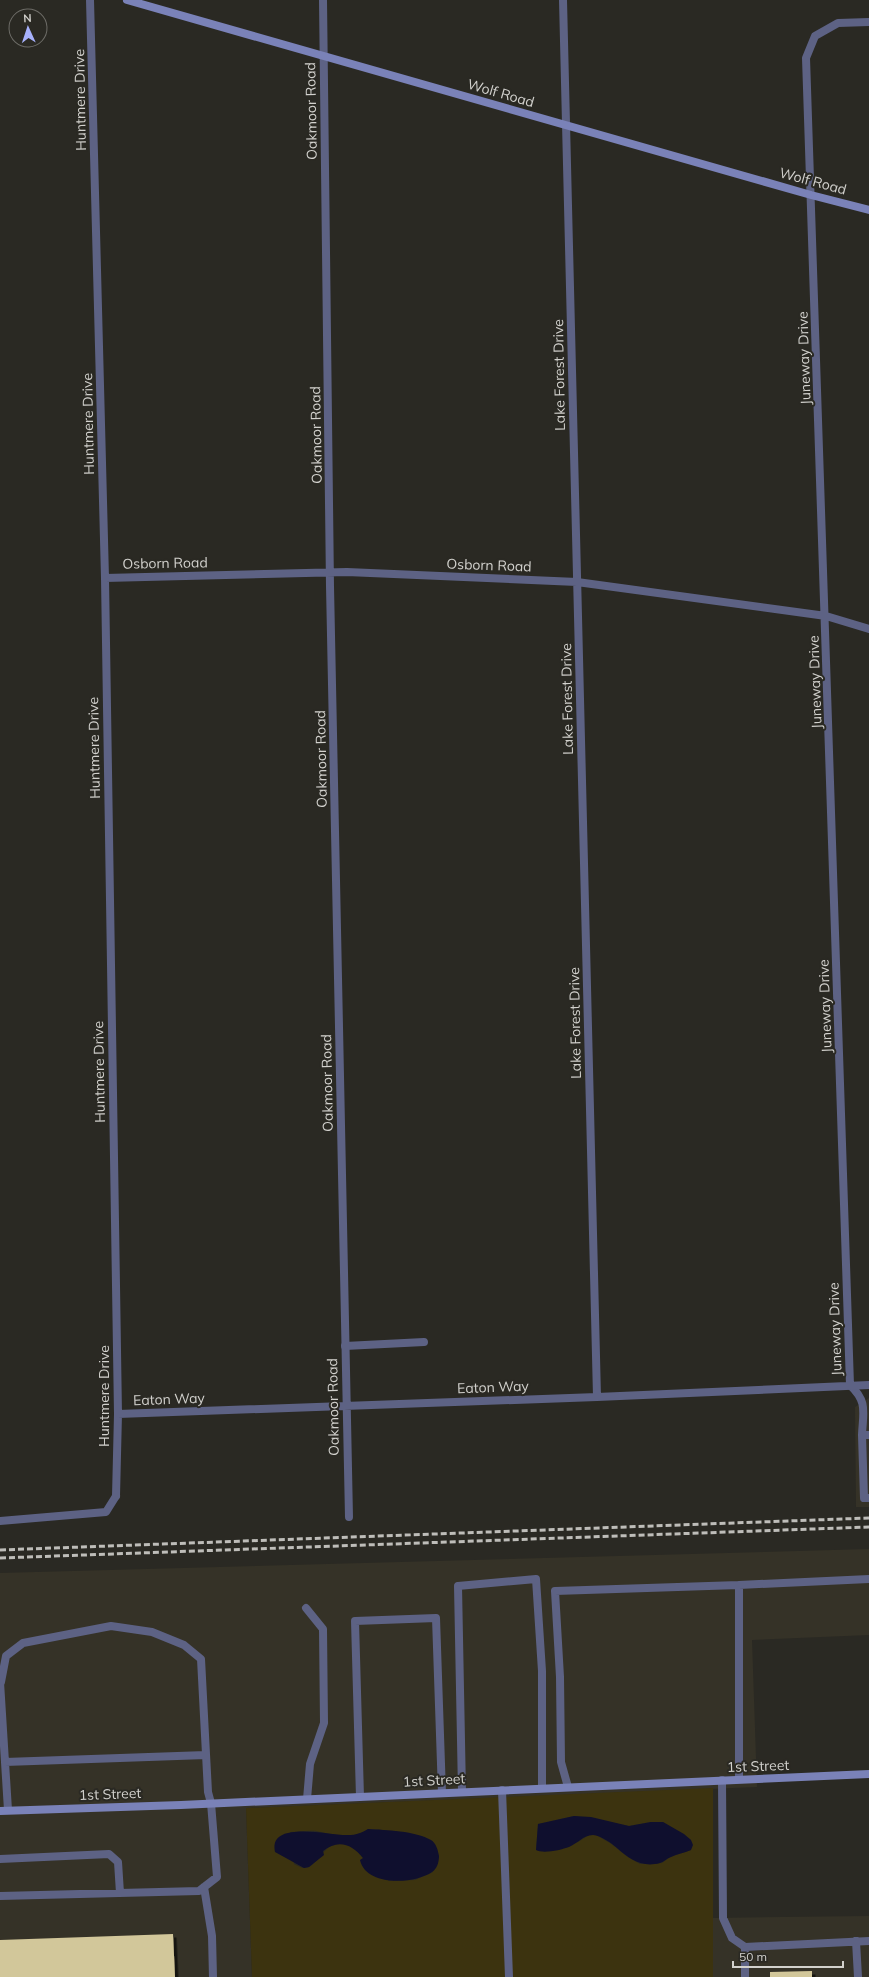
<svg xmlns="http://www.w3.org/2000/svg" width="869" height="1977" viewBox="0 0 869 1977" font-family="Mulish,sans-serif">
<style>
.built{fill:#353227}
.green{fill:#3c330f;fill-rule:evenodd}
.water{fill:#0f0f2e}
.building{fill:#d2c79a;filter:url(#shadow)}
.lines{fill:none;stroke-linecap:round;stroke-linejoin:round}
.lane{stroke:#5d6284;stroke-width:8}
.street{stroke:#5d6284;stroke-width:8}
.secondary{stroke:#7a82b8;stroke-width:8}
.rail{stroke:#bebdb9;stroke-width:3;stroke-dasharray:6 3;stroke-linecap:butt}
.labels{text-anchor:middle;stroke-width:4;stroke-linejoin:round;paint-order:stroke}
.street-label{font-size:14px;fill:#d2d1cd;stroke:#2a2923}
</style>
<defs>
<filter id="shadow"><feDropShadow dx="3.5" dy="3.5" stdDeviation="0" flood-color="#0009"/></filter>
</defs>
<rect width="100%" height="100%" fill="#2a2923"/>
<!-- built -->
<path class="built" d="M869 1398V1507H856L855 1407Z
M869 1549V1635L752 1640 757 1787 246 1808 252 1977H0V1573Z
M869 1916V1977H713V1918Z"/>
<!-- green -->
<path class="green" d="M713 1788V1977H252L246 1808ZM574 1816 629 1826 651 1822H663L691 1840V1850L670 1857 662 1863 640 1864 628 1857 610 1843 596 1835H589L578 1842 536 1850 538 1824ZM368 1829 384 1830 419 1836 433 1872 415 1880 389 1881C380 1873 371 1866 363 1858 360 1855 358 1851 355 1849 331 1830 322 1860 309 1867 304 1870 298 1866 294 1864L290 1832C298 1832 308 1830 316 1831 332 1834 352 1841 368 1829Z"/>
<!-- water -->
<path class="water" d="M574 1816 591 1817 629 1826 651 1822H663L684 1834 691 1840 693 1845 691 1850C684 1853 677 1854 671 1857 667 1858 664 1862 660 1863 642 1868 629 1859 617 1848 610 1842 601 1836 593 1835 583 1835 577 1844 569 1847 561 1850 543 1854 536 1850L538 1824Z
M368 1829C385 1830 416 1831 431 1840 436 1843 438 1850 439 1856 439 1862 437 1869 432 1872 415 1884 366 1887 360 1860L363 1858C352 1844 338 1839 323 1851L324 1855 309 1867 304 1868 275 1852C268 1819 331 1836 348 1835 356 1835 361 1833 368 1829Z"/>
<!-- building -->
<path class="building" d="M173 1934 175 1977H0V1940Z
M812 1971V1977H770V1972Z"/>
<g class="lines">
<!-- lane -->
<path class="lane" d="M345 1346 424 1342
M850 1385C868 1402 863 1412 862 1435H869
M862 1435 864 1498H869
M0 1521 106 1512 116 1496
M739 1585 869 1579
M306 1608 323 1629 324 1723 310 1764 307 1799
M0 1682 8 1810
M5 1762 206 1755
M722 1780 723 1918 732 1938 745 1947
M568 1787 561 1762 560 1677 555 1591 739 1585V1779
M502 1790 509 1977
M462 1792 458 1586 536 1579 542 1671V1788
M360 1797 355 1621 436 1618 442 1793
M0 1859 109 1854 118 1862 120 1893
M204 1887 212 1936 213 1977
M0 1896 199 1891 217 1877 211 1803 208 1792 201 1659 184 1645 152 1632 111 1626 23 1643 6 1656 1 1682
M856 1941 858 1977
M745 1977V1947L869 1941"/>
<!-- street -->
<path class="street" d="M90 0 105 578 118 1414 116 1496
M323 0 330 586 349 1517
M563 0 597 1397
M105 578 347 572 577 582 826 616 869 629
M850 1385 806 58 815 36 838 23 869 22
M118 1414 597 1397 869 1385"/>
<!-- secondary -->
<path class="secondary" d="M127 0 811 195 869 210
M0 1811 181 1805 869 1774"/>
<!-- rail -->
<path class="rail" d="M0 1550 869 1518
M0 1558 869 1527"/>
</g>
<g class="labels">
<!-- street labels -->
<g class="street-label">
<text transform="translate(501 93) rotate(16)" y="5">Wolf Road</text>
<text transform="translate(80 100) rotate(-91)" y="5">Huntmere Drive</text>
<text transform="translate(311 111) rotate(-91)" y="5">Oakmoor Road</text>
<text transform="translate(813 181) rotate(15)" y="5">Wolf Road</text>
<text transform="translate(804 358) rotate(-92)" y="5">Juneway Drive</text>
<text transform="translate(559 375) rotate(-91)" y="5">Lake Forest Drive</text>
<text transform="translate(88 424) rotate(-91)" y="5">Huntmere Drive</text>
<text transform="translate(316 435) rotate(-91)" y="5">Oakmoor Road</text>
<text transform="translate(165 563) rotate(-1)" y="5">Osborn Road</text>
<text transform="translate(489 565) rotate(2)" y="5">Osborn Road</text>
<text transform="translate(815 682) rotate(-92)" y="5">Juneway Drive</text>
<text transform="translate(567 699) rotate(-91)" y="5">Lake Forest Drive</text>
<text transform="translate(94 748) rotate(-91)" y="5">Huntmere Drive</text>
<text transform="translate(321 759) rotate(-91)" y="5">Oakmoor Road</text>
<text transform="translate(825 1006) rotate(-92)" y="5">Juneway Drive</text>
<text transform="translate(575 1023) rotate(-91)" y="5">Lake Forest Drive</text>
<text transform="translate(99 1072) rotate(-91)" y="5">Huntmere Drive</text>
<text transform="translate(327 1083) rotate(-91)" y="5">Oakmoor Road</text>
<text transform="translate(835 1329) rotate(-92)" y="5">Juneway Drive</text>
<text transform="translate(493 1387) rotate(-2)" y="5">Eaton Way</text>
<text transform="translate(104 1396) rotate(-90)" y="5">Huntmere Drive</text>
<text transform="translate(169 1399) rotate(-2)" y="5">Eaton Way</text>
<text transform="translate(333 1407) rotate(-91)" y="5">Oakmoor Road</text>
<text transform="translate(758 1766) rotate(-2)" y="5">1st Street</text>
<text transform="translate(434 1780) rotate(-3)" y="5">1st Street</text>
<text transform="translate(110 1794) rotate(-2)" y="5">1st Street</text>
</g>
</g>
<!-- north arrow -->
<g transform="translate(28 28) rotate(357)"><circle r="19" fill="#2a2923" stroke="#6d6c67"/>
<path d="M0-3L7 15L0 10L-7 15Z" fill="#a7b1fc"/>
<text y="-6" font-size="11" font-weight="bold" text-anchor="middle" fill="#d2d1cd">N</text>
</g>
<!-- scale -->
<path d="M733 1961v6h110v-6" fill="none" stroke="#d2d1cd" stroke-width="2"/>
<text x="739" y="1961" font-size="12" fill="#d2d1cd" stroke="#2a2923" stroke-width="3" paint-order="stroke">50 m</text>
</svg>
